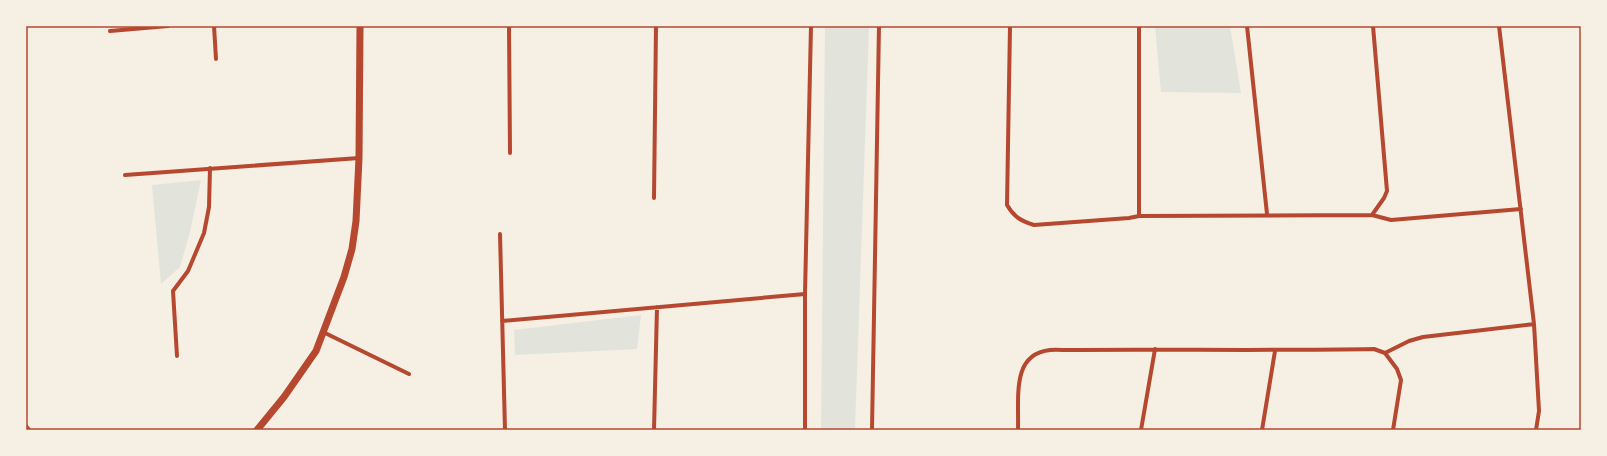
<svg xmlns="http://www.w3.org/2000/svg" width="1607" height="456" viewBox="0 0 1607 456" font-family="'Playfair Display',serif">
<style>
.green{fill:#e2e4dc}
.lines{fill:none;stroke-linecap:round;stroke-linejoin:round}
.minor{stroke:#b5482f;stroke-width:4}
.tertiary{stroke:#b5482f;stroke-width:7}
.neatline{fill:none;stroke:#b5482f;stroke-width:1.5}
</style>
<rect width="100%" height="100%" fill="#f6efe4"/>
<!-- green -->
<path class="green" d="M825 26H869L855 430H821Z
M1155 26H1230L1241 93 1161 92Z
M201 180 190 232 180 267 161 284 152 185Z
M641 315 637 349 515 355 514 330Z"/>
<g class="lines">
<!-- minor -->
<path class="minor" d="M214 26 216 59
M509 26 510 153
M1010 26 1007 205C1014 217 1021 221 1034 225L1129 218 1139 216 1372 215 1391 220 1521 209
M1247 26 1267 214
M1499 26 1534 324 1539 411 1536 430
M110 31 168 26
M125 175 359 158
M654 198 656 26
M1372 215 1384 198 1387 191 1373 26
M1139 216V26
M500 234 505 430
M502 321 805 294
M323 332 409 374
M1385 353 1409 341 1423 337 1534 324
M177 356 173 291 188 271 204 233 209 207 210 168
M26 426 29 430
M654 430 657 307
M805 430V294L811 26
M872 430 879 26
M1018 430C1019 393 1010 345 1063 350 1166 349 1270 351 1374 349L1385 353 1397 369 1401 380 1393 430
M1141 430 1155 349
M1262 430 1275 351"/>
<!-- tertiary -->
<path class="tertiary" d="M257 430 284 397 316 351 344 277 352 249 356 221 359 158 360 26"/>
</g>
<!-- border -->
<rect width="1607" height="456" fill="none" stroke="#f6efe4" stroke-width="54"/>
<rect x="27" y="27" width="1553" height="402" class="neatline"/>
</svg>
